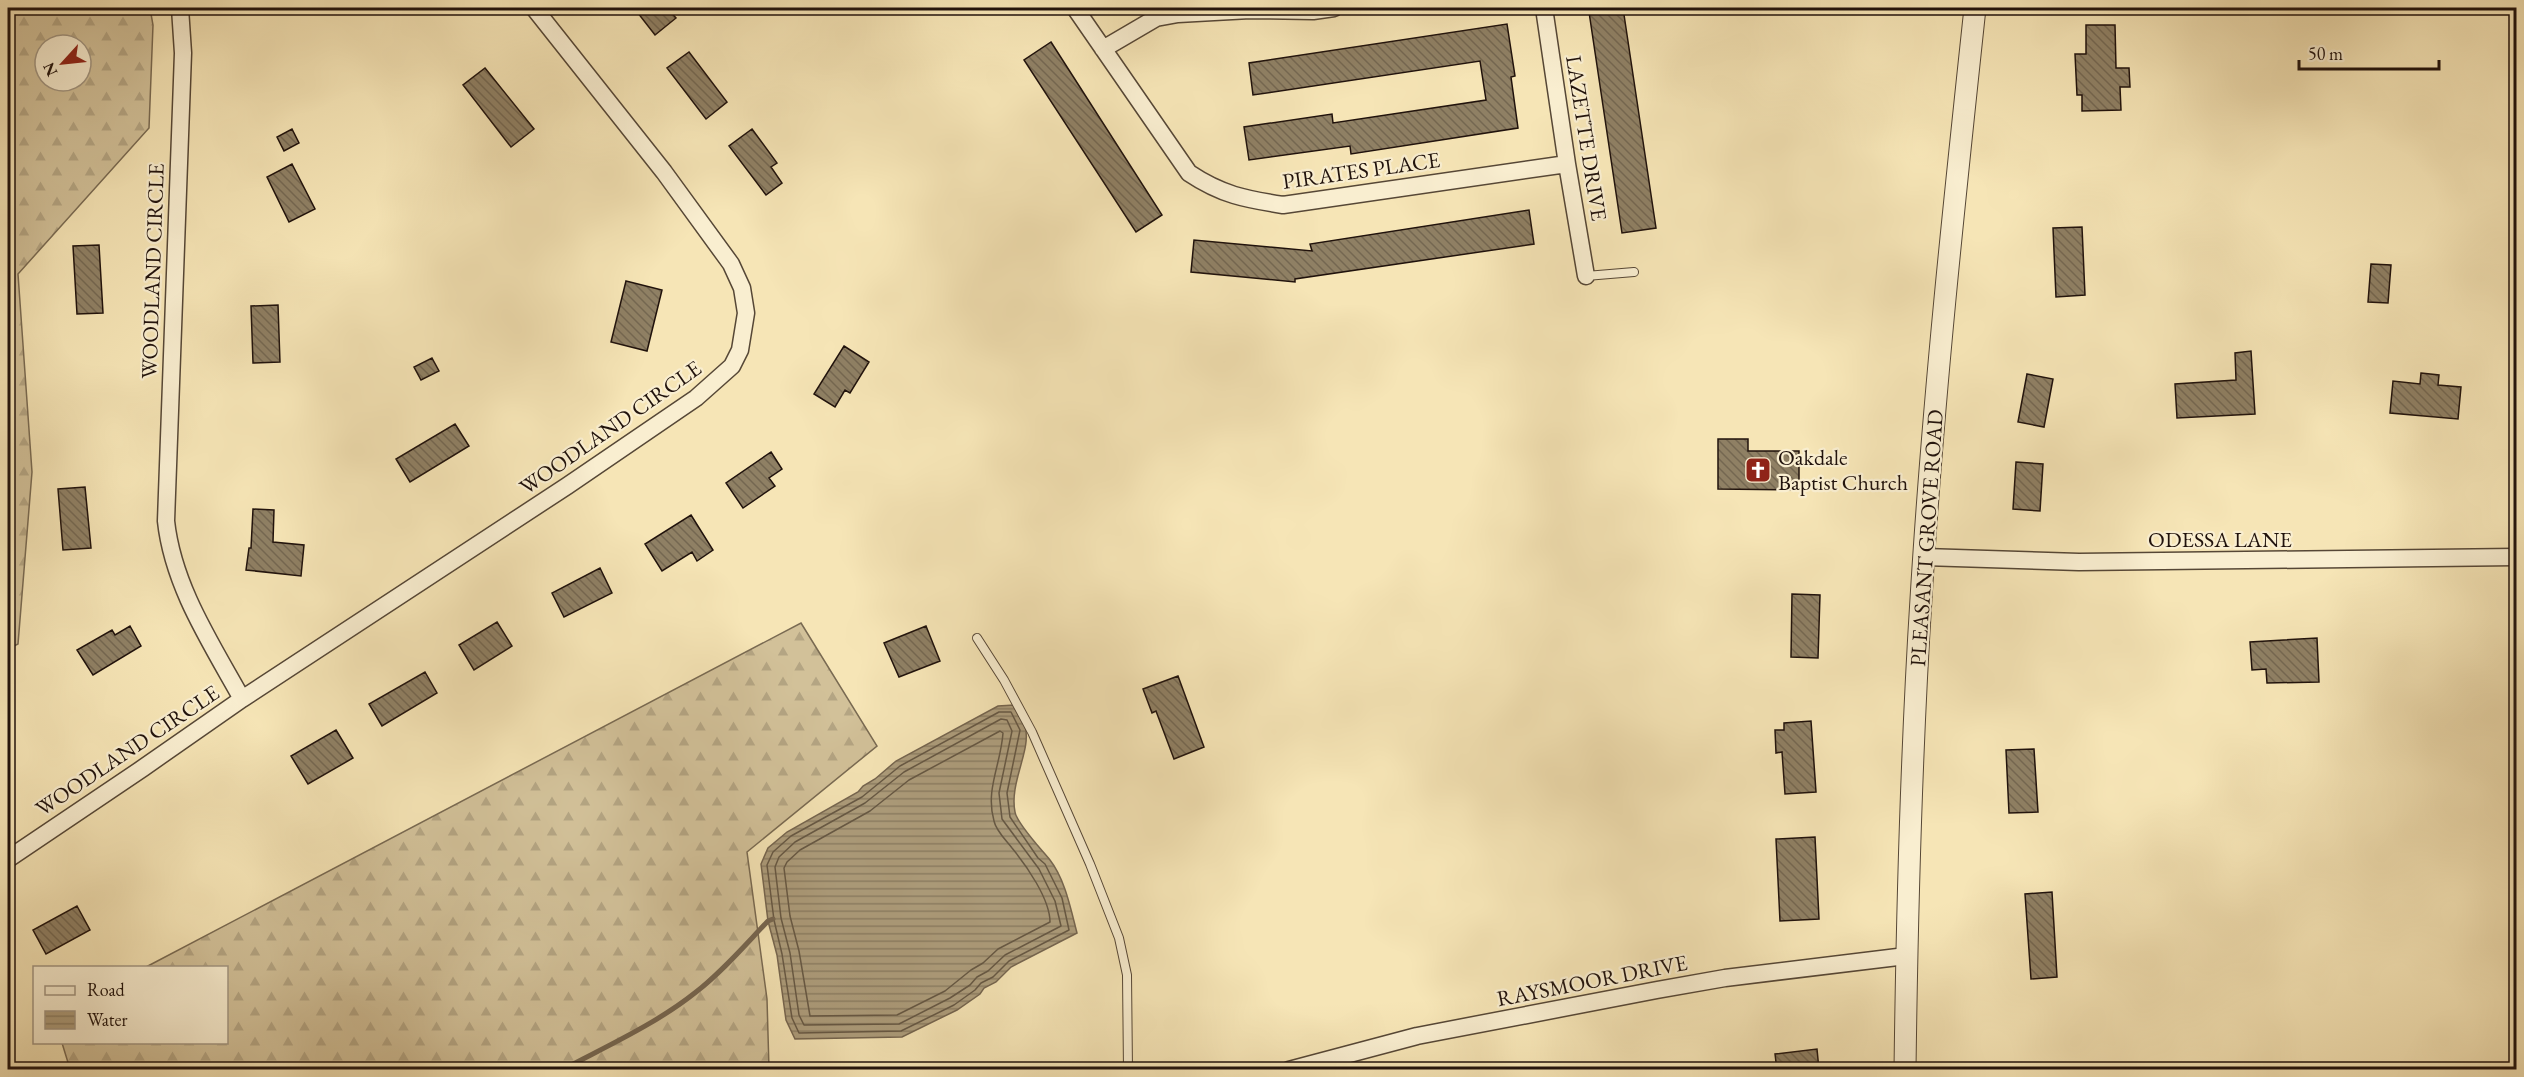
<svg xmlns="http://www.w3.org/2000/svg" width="2524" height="1077" viewBox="0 0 2524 1077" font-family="'EB Garamond',serif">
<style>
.forest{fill:url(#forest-firs);stroke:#796a52;stroke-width:1.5;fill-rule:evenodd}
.water{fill:url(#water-rules);stroke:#75654f;stroke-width:1.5}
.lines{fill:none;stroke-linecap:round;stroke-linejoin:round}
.shore{stroke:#665844;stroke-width:1.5}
.stream{stroke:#75654f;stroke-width:5}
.building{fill:url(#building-back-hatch);stroke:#20120c;stroke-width:1.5}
.service-casing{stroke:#564736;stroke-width:10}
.minor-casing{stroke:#564736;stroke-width:19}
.tertiary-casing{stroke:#564736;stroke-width:23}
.service{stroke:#f9eed0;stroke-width:8}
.minor{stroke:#f9eed0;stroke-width:16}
.tertiary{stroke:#f9eed0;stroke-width:21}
.labels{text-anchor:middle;stroke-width:4.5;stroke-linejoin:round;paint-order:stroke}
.street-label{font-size:22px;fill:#20120c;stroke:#f9eed0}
.poi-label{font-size:22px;fill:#20120c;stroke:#f9eed0;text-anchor:start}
</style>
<defs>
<pattern id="forest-firs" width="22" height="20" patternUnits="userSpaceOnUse" patternTransform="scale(1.5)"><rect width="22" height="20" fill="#d2c199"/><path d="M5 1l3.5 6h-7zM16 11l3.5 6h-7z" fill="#b4a583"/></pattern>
<pattern id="water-rules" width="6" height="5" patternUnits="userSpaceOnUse" patternTransform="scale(1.5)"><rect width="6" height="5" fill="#ad9d7c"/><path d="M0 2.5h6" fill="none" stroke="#8c7f64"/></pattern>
<pattern id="building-back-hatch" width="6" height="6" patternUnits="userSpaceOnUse" patternTransform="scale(1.5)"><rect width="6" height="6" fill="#8f8064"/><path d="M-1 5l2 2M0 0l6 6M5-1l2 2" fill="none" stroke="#746751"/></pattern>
</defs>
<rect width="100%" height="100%" fill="#f6e5b6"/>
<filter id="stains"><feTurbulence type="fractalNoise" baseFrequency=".00333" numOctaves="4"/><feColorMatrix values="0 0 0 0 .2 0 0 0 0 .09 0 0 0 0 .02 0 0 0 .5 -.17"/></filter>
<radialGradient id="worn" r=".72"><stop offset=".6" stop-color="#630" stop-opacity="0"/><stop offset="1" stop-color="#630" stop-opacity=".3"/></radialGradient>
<!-- forest -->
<path class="forest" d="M8 8H150L153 25 149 128 18 274 32 472 18 644 8 649ZM45 45H81V81H45Z
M801 623 877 746 747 852 767 999 769 1069H70L62 1043 226 1042V968L146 967Z"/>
<!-- water -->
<path class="water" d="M1014 705C1017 712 1023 719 1025 726 1032 750 1009 782 1015 812 1017 824 1042 850 1050 860 1065 879 1071 910 1077 933L1011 967 996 982 984 988 980 994 957 1010 902 1037 795 1039 786 1020 777 955 768 921 761 864 768 848 787 832 858 792 863 786 875 779 896 761 998 706Z"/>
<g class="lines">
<!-- shore -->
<path class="shore" d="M999 712H1011L1020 730 1007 793 1010 817 1038 858 1045 864 1062 898 1069 930 1009 961 993 977 981 983 975 990 954 1005 901 1031 799 1033 792 1018 782 954 774 920 767 865 773 852 791 836 862 797 900 766Z
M1001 719 1007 720 1012 731 999 793 1002 819 1039 869 1055 901 1061 926 1005 955 988 971 977 977 970 985 950 998 899 1024 804 1025 799 1015 790 953 781 918 775 867 779 857 795 842 865 803 904 772Z
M1000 731 1003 733C1001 764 985 790 994 821 996 831 1006 840 1012 848 1026 865 1050 899 1050 922L998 949 983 963 971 970 945 991 897 1015 810 1016 799 951 790 916 784 868 787 862 800 850 870 811 909 780Z"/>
<!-- stream -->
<path class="stream" d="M562 1070C607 1046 656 1024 696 992 723 971 745 945 768 921L773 919"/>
</g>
<!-- building -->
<path class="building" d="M634 8H667L676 18 655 35Z
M1623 8 1656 228 1622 233 1589 12Z
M1507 24 1515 76 1511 77 1518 128 1351 154 1350 146 1249 160 1244 127 1332 114 1333 123 1486 100 1480 61 1253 95 1249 63Z
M2086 25H2115L2116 68H2129L2130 87H2120L2121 110 2082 111V95H2077L2075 54H2086Z
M1051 42 1162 215 1136 232 1024 60Z
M689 52 727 102 706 119 667 68Z
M485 68 534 129 511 147 463 85Z
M292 129 299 143 284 151 277 137Z
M752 129 777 163 771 167 782 183 766 195 729 146Z
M292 164 315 209 289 222 267 177Z
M1529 210 1534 244 1295 279V282L1191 272 1194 240 1312 251 1310 244Z
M2082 227 2085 295 2056 297 2053 228Z
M99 245 103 313 77 314 73 246Z
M2371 264 2391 265 2388 303 2368 302Z
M626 281 662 290 647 351 611 342Z
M278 305 280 362 253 363 251 306Z
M844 346 869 362 850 393 845 390 835 407 814 394Z
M2251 351 2255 414 2177 418 2175 384 2236 380 2235 353Z
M432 358 439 371 421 380 414 367Z
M2421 373 2439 375 2438 385 2461 387 2458 419 2390 413 2393 381 2420 384Z
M2027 374 2053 379 2044 427 2018 422Z
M455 424 469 446 410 482 396 459Z
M1718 439H1748V451H1799V490L1718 489Z
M771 452 782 469 769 478 775 486 743 508 726 483Z
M2016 462 2043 464 2040 511 2013 509Z
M85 487 91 548 63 550 58 489Z
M253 509 274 510 273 542 304 545 301 576 246 570 249 548H251Z
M691 515 713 550 697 561 692 552 662 571 645 544Z
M600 568 612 593 564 617 552 593Z
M1792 594 1820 595 1818 658 1791 657Z
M497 622 512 646 474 670 459 645Z
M130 626 141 646 93 675 77 650 112 630 115 635Z
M926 626 940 661 899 677 884 643Z
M2317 638 2319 682 2267 683 2266 669 2252 670 2250 642Z
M425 672 437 693 382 726 369 704Z
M1178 676 1204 747 1174 759 1156 711 1152 713 1143 689Z
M1811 721 1816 792 1785 794 1782 752 1776 753 1775 730H1784V723Z
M336 730 353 758 308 784 291 756Z
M2034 749 2038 812 2009 813 2006 750Z
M1815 837 1819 919 1780 921 1776 839Z
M2052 892 2057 977 2031 979 2025 894Z
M77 906 90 930 46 954 33 930Z
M1817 1049 1819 1070H1777L1775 1054Z"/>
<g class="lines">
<!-- service casing -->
<g class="service-casing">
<path id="service" d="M1586 276 1634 272
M977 638 1004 680 1032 732 1090 864 1119 938 1127 975 1128 1070"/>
</g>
<!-- minor casing -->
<g class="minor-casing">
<path id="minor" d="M180 8 183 53 166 521C173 586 211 643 242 699
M1075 8 1189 173C1222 195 1245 199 1283 205L1567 164
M1544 8 1567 164 1586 276
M1103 49 1156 18 1178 14 1250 10 1313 11 1334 8
M1924 557 2079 562 2516 557
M8 859 143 768 242 699 567 486 696 398 732 366 740 350 746 313 742 288 731 264 664 172 534 8
M1289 1070 1417 1036 1657 990 1725 978 1906 956"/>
</g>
<!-- tertiary casing -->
<g class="tertiary-casing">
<path id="tertiary" d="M1905 1070C1907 913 1911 756 1921 599 1933 401 1954 204 1975 8"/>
</g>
<!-- service -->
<use href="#service" class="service"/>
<!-- minor -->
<use href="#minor" class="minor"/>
<!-- tertiary -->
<use href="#tertiary" class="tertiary"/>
</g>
<!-- icons -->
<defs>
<g id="church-square" transform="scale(1.35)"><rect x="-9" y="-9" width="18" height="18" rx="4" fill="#8f2418" stroke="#f9eed0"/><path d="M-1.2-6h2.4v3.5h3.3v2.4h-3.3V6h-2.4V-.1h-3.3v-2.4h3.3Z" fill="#fff"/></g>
</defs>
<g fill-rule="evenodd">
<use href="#church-square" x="1758" y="470"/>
</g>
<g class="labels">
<!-- street labels -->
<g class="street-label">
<text transform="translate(1587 138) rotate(81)" y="8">LAZETTE DRIVE</text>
<text transform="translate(1361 170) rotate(-8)" y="8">PIRATES PLACE</text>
<text transform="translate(152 271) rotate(-88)" y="8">WOODLAND CIRCLE</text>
<text transform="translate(610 427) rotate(-35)" y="8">WOODLAND CIRCLE</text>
<text transform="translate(1926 538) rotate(-86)" y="8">PLEASANT GROVE ROAD</text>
<text x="2220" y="547">ODESSA LANE</text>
<text transform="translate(127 750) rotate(-34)" y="8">WOODLAND CIRCLE</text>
<text transform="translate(1592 980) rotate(-11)" y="8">RAYSMOOR DRIVE</text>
</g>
<!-- poi labels -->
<g class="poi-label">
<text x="1778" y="465">Oakdale<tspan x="1778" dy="25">Baptist Church</tspan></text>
</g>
</g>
<!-- margin -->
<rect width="2524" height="1077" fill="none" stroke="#f6e5b6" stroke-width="30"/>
<rect x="9" y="9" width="2506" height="1059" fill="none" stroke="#20120c" stroke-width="3"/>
<rect x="15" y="15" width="2494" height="1047" fill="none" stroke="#20120c" stroke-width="1.5"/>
<!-- legend -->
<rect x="33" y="966" width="195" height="78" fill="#f9eed0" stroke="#a29682" stroke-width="1.5"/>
<rect x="45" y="986" width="30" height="9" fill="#f9eed0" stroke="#a29682" stroke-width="1.5"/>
<text x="87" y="996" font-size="18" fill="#20120c">Road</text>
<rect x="45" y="1011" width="30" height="18" fill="url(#water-rules)" stroke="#a29682" stroke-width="1.5"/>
<text x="87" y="1026" font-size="18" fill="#20120c">Water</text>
<!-- north arrow -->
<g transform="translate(63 63) rotate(243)"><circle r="28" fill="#f9eed0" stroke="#a29682" stroke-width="1.5"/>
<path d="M0-4.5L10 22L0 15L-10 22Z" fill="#8f2418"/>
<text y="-9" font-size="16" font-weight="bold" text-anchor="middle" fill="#20120c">N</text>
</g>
<!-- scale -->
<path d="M2299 60v9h140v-9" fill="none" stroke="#20120c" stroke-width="3"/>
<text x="2308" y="60" font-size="18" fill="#20120c" stroke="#f9eed0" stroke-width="4.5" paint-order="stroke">50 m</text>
<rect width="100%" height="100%" filter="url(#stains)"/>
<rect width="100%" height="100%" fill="url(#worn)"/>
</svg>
